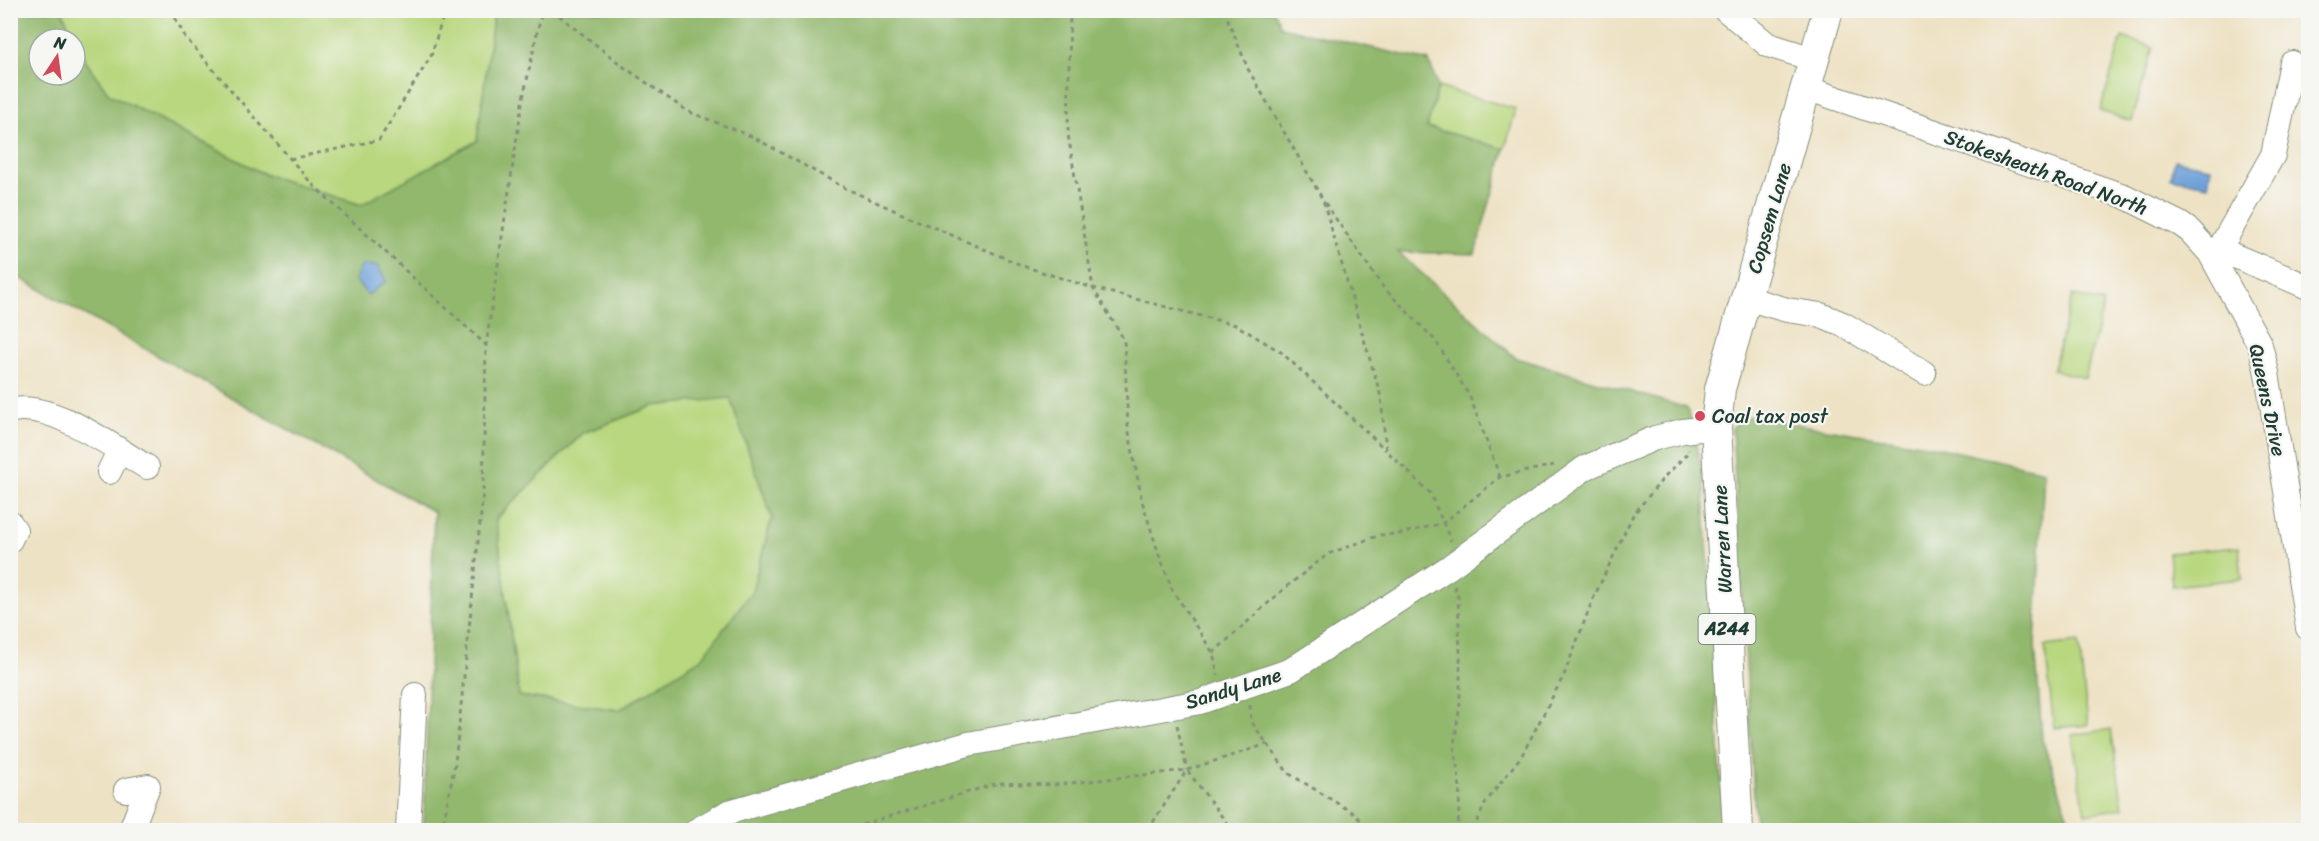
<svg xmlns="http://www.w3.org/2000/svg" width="2319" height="841" viewBox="0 0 2319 841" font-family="Sriracha,sans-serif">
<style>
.green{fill:#b8d77e;stroke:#6c8a59;stroke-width:1.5}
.forest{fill:#92b86d;stroke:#587a50;stroke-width:1.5;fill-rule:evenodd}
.water{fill:#6ea0d9;stroke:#466e86;stroke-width:1.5}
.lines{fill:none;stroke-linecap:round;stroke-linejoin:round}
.minor-casing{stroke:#86907c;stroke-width:26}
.major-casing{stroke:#86907c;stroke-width:32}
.path{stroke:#86907c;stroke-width:3;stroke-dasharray:4.5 4.5;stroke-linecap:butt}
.minor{stroke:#fff;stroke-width:24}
.major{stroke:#fff;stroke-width:30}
.poi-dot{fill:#d1495b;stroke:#f6f6f2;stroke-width:2}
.labels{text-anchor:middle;stroke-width:4.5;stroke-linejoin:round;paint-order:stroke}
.shield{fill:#f6f6f2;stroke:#60746d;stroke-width:1.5}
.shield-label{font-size:18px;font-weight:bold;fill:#1f3d34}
.street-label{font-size:20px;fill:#1f3d34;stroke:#f6f6f2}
.poi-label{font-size:20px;fill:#1f3d34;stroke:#f6f6f2;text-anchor:start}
</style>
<rect width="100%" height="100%" fill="#f6f6f2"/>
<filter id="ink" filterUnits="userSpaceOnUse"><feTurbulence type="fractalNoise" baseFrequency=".0167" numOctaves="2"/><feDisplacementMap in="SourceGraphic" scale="12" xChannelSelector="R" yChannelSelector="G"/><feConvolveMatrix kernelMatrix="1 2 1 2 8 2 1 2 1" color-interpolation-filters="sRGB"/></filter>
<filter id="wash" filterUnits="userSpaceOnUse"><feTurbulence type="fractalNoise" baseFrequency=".008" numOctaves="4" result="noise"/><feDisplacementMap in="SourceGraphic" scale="24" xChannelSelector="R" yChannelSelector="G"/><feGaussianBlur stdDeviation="1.35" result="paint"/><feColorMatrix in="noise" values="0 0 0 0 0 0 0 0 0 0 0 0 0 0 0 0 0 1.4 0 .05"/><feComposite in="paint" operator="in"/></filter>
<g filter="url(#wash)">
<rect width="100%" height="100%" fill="#eee2c4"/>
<!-- green -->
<path class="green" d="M62 11H494L477 141 362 205 264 174 109 94 86 62Z
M2122 37 2153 47 2132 121 2100 111Z
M1438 87 1516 109 1505 149 1427 127Z
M2072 295 2104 303 2085 378 2053 370Z
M730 397 772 518 752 591 703 658 619 710 519 696 496 519 583 433 653 406Z
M2239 547 2242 579 2172 586 2169 553Z
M2079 642 2088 725 2054 728 2045 646Z
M2111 729 2123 808 2085 814 2072 735Z"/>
<!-- forest -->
<path class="forest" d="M11 11H62L86 62 109 94 264 174 361 205 477 141 494 11H1274L1281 27 1429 61 1438 87 1427 127 1505 149 1475 254 1398 252 1516 358 1687 408 1703 473 1724 830H421L424 821 434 512 11 273ZM39 39H75V75H39ZM730 398 772 518 752 591 702 658 619 710 519 696 496 519 583 433 653 406Z
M1745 416 1932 446 2044 471 2035 644 2042 739 2073 830H1756L1732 428Z"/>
<!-- water -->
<path class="water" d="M2175 160 2211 167 2208 185 2171 178Z
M362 265 378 266 386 281 368 295 355 280Z"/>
</g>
<g filter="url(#ink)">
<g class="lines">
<!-- minor casing -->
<g class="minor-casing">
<path id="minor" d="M1726 10 1768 45 1813 59
M1806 88 2124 196 2180 224 2190 231 2210 253 2260 345 2267 373 2308 628
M2221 252 2224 241 2273 155 2292 63
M2210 253 2221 252 2230 254 2308 287
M1746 298 1787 310 1821 315 1843 324 1924 373
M10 411C49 399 114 448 147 467
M109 472 119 451
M10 523 15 530 10 540
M126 790 148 786 131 830
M408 830 415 695
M697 830 729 812 968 744 1200 702 1291 670 1448 568 1585 468 1655 438 1683 431 1716 427"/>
</g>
<!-- major casing -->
<g class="major-casing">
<path id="major" d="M1738 830 1716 427 1720 389 1828 10"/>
</g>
<!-- path -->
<path class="path" d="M171 10 185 37 313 185 485 344
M552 10 624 67 687 111 753 137 845 188 907 216 1026 267 1093 288 1236 325 1281 352 1386 450
M1070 10 1068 134 1093 288 1124 340 1128 427 1142 501 1158 552 1172 589 1213 653 1218 675
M1224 10 1248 69 1323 200 1381 397 1386 450 1430 493 1451 541
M290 159 379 140 431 56 445 10
M1325 203 1383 287 1435 340 1470 397 1500 477
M1454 586 1458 597 1460 653V703L1454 745 1460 787 1458 830
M1213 653 1286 587 1328 554 1380 535 1400 534 1443 523 1500 477 1554 465
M1250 705 1251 721 1288 773 1352 812 1371 830
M1177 725 1187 770
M442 830 455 763 483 494 486 345 522 103 542 10
M845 830 998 783 1053 785 1187 770 1226 822 1229 830
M1148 830 1187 770 1267 744
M1473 830 1486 802 1522 755 1564 675 1593 599 1633 515 1666 475 1689 452 1688 450"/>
<!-- minor -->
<use href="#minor" class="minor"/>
<!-- major -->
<use href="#major" class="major"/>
</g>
</g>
<!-- markers -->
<circle class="poi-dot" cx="1700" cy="416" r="6"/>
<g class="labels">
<!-- shield labels -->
<rect class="shield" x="1698.5" y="614" width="57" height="30" rx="4.5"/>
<g class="shield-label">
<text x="1727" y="635">A244</text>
</g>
<!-- street labels -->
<g class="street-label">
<text transform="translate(2046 172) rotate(20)" y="7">Stokesheath Road North</text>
<text transform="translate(1769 218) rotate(-74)" y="7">Copsem Lane</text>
<text transform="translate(2268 400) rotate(78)" y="7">Queens Drive</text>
<text transform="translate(1722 539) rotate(-93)" y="7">Warren Lane</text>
<text transform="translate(1233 688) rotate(-17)" y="7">Sandy Lane</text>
</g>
<!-- poi labels -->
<g class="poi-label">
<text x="1712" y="423">Coal tax post</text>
</g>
</g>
<!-- margin -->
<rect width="2319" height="841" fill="none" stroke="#f6f6f2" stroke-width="36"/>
<!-- north arrow -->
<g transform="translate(57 57) rotate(13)"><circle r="28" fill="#f6f6f2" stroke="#a0aca6" stroke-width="1.5"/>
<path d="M0-4.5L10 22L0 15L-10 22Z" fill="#d1495b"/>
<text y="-9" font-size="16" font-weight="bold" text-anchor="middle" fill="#1f3d34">N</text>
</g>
</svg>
